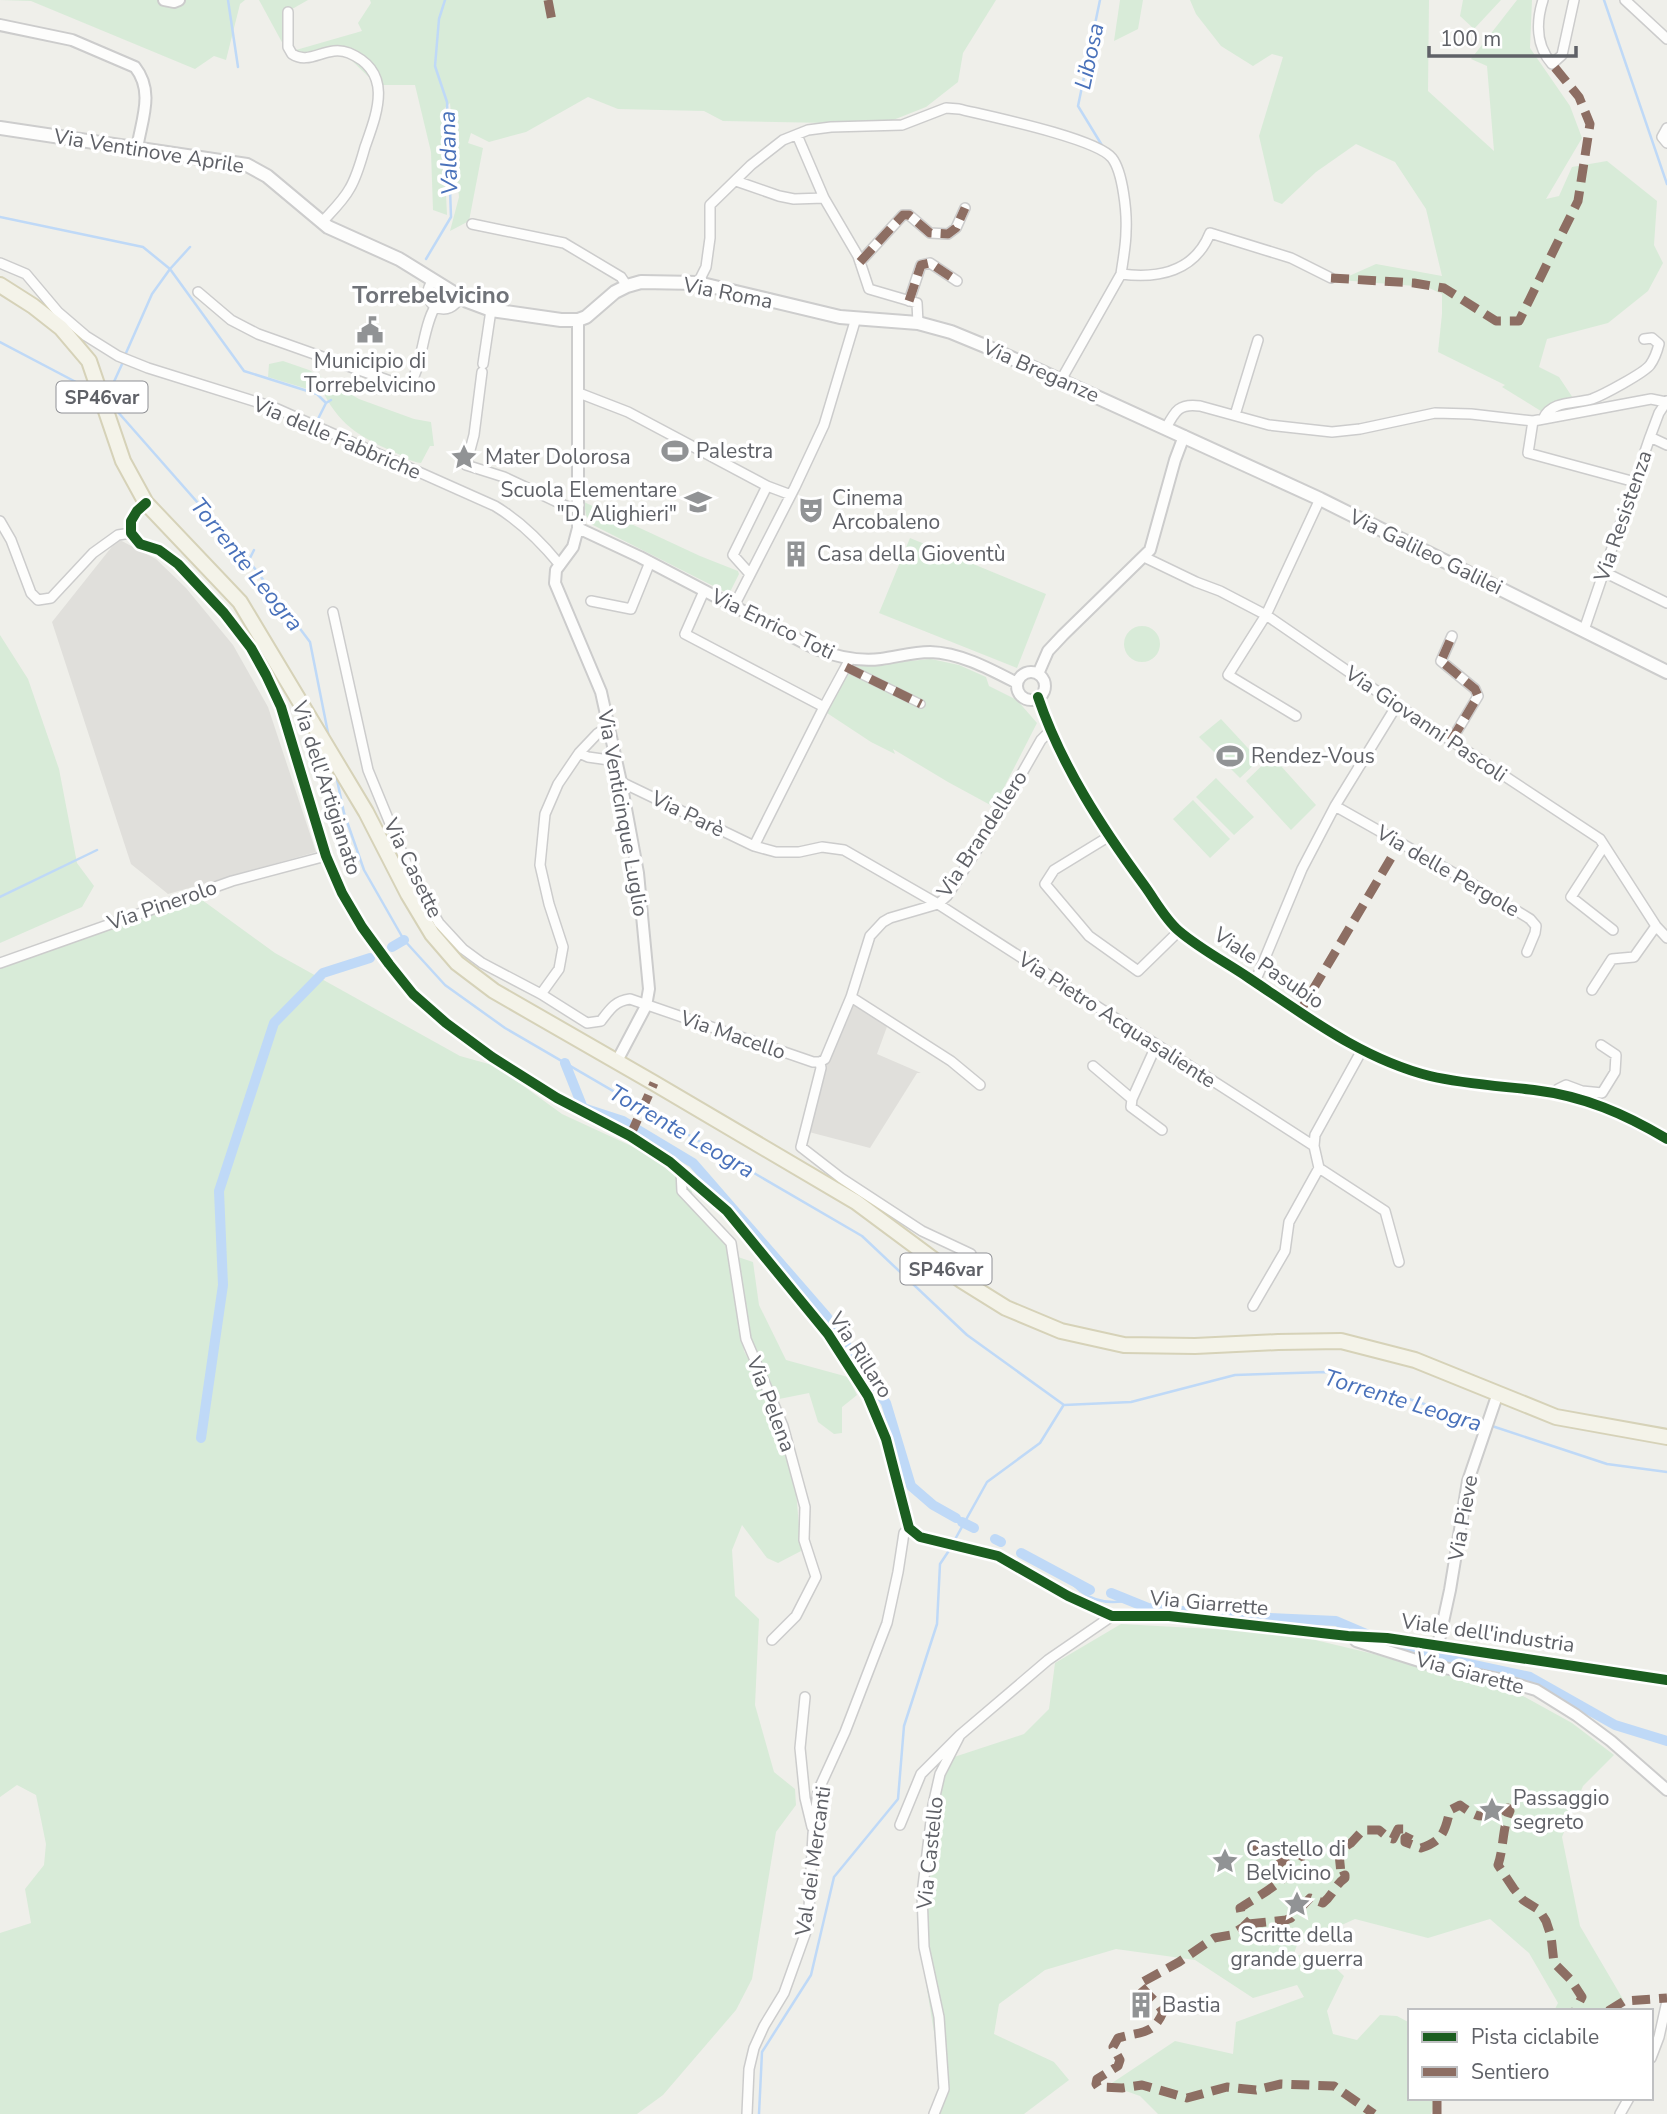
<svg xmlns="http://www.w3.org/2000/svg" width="1667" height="2114" viewBox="0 0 1667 2114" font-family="'Nunito Sans',sans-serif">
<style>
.industrial{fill:#e0dfdb}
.green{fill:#d8ebd8}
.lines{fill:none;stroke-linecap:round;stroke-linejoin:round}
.stream{stroke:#bfd9f7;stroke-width:2.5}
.canal{stroke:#bfd9f7;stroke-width:10}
.pedestrian-casing{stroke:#ccc;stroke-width:10}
.minor-casing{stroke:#ccc;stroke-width:12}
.tertiary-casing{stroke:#ccc;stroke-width:14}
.secondary-casing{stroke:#cdcdcd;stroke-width:16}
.primary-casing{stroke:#d6d2b8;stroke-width:18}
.pedestrian{stroke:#fdfdfc;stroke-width:7}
.minor{stroke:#fdfdfc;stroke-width:9}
.tertiary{stroke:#fdfdfc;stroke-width:10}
.secondary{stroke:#fdfdfc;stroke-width:12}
.primary{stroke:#f4f3e9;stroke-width:14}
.quiet{stroke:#8d6e63;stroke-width:9;stroke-dasharray:18 9;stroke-linecap:butt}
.cycleway-casing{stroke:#fff;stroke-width:15}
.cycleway{stroke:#1b5e20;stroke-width:10}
.labels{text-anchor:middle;stroke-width:7;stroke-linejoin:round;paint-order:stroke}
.shield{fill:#fff;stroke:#8f9095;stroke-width:2}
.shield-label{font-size:19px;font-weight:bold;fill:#5f6167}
.street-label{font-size:21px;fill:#5f6167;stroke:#fff}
.poi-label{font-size:21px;fill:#5f6167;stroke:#fff;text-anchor:start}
.water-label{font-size:23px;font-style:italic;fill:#4971ba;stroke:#fff}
.quarter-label{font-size:24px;font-weight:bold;fill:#707379;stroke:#fff}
</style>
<rect width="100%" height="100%" fill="#efefea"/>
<!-- industrial -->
<path class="industrial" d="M118 539 156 559 186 588 233 645 268 707 316 852 168 894 131 864 52 622Z
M854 1004 888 1024 877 1054 921 1073H917L870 1148 809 1132 805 1112 839 1028 846 1024Z"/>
<!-- green -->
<path class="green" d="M0 0H245L240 4 226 60 214 56 195 69 31 1Z
M259 0H308L285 13 284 46Z
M370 0H996L963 53 958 82 926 107 883 124 723 121 704 111 618 109 588 97 526 132 489 142 471 133 468 143 483 148 469 221 450 231 459 197 450 103 442 111 447 215 433 210 431 152 415 85H377L344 53 289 52 362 31 358 23 371 3Z
M1120 0H1143L1138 29 1114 41Z
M1190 0H1429L1428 91 1494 151 1487 66 1471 59 1517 0H1532L1530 48 1570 106 1582 138 1546 199 1559 196 1572 167 1607 161 1657 201 1654 245 1663 263 1648 291 1608 323 1547 339 1539 367 1559 377 1573 398 1553 403 1544 413 1502 387 1505 385 1438 352 1442 314V294L1427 287 1340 280 1376 264 1442 276 1426 209 1395 162 1356 144 1316 172 1282 204 1274 201 1259 136 1283 57 1272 54 1253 66 1221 46 1196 14Z
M1463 0H1501L1474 29 1460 16Z
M283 361 309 370 359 399 414 419 431 422 434 446H430L421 463C411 462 405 457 396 453 363 438 342 428 324 394L268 377 269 364Z
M584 502 700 556 738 571 739 574 731 590 727 593 591 524 586 515Z
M910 538 1046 594 1017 668 879 613Z
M1124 644a18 18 0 1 1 36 0a18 18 0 1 1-36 0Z
M0 635 28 679 59 769 77 863 94 886 82 907 0 943Z
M931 659 959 665 986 677 989 686 1017 700 1037 723 994 807 948 782 893 749 895 754 871 742 827 713 849 670 856 666Z
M1221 719 1259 760 1240 778 1199 737Z
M1272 756 1316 805 1291 830 1246 781Z
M1216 778 1254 817 1234 835 1196 797Z
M1193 800 1230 839 1210 858 1173 819Z
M198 897 275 953 460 1056 496 1066 562 1114 653 1156 691 1184 694 1210 732 1249 744 1351 792 1442 801 1551 778 1563 767 1558 742 1525 732 1550 735 1596 759 1619 755 1705 774 1772 795 1789 796 1805 776 1832 752 1979 736 2010 663 2095 637 2114H0V1933L31 1923 25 1889 44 1865 46 1844 36 1795 17 1785 0 1797V967Z
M738 1257 753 1262 759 1305 786 1360 848 1377 857 1395 842 1407V1433L834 1434 818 1422 809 1393 779 1399 751 1356Z
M1121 1624 1286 1633 1503 1685 1572 1723 1614 1755 1583 1786 1562 1837 1580 1926 1624 2001 1603 2011H1554L1558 2003 1529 1953 1490 1919 1428 1938 1355 1919 1297 1945 1293 1956 1319 1952 1344 1976 1327 2011 1333 2034 1357 2040 1380 2015 1397 2016 1410 2023V2098H1437L1431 2114H1158L1140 2096 1109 2085 1175 2041 1233 2054 1236 2022 1304 1997 1297 1985 1253 1998 1195 1960 1116 1949 1045 1970 999 2004 994 2034 1054 2062 1069 2080 1024 2114H933L942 2082 923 1964V1873L938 1784 948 1759 1024 1734 1049 1709 1055 1663Z"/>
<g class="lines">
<!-- stream -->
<path class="stream" d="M228 0 238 67
M1100 0 1078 106 1103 147
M1604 0 1667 184
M0 217 143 247 170 269 244 371 317 394 326 403
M426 259 451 217 447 102 435 66 439 19 445 0
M0 342 93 391
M126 353 152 294 170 269 190 247
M107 397 123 362
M110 403 249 561 310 642 329 738
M317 421 326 403 331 400
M249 560 254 550
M336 775 344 813 364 870 404 940 445 985 505 1028 862 1236 967 1335 1064 1405 1131 1402 1235 1375 1327 1372 1485 1424
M0 897 97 850
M1492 1426 1607 1464 1667 1472
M953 1543 987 1482 1040 1443 1063 1406
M1069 1579C1083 1599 1106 1606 1130 1600
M759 2114 762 2052 811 1975 834 1877 898 1799 904 1726 937 1624 940 1564 950 1549"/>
<!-- canal -->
<path class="canal" d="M392 947 404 940
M565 1063 583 1108 623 1121 693 1163 827 1317 886 1403 911 1486 933 1505 956 1518
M201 1438 223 1285 219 1191 274 1023 323 973 370 958
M962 1522 974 1528
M995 1539 1001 1542
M1021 1553 1090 1590
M1111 1593 1148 1608 1249 1617 1336 1621 1404 1650 1530 1677 1615 1725 1667 1741"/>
<!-- pedestrian casing -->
<g class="pedestrian-casing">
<path id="pedestrian" d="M846 667 921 704"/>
</g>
<!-- minor casing -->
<g class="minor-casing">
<path id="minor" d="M1543 0C1536 22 1536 46 1552 64L1562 55 1574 0
M1625 0 1667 39
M288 12V47L292 54C310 66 327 44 349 53 394 72 377 113 365 147 361 161 357 176 350 188 343 201 332 211 322 222
M1667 128 1662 137 1667 143
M797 135 824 198 858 256 869 289 917 303 918 323
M736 181 779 196 794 199 824 198
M472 224 564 243 621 277 627 286
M860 262 903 215H909L930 233 948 234 956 228 965 208
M0 263 26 274 58 312 86 336 118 356 148 368 273 407 495 506C520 521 542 543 560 565
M433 280C426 290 425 298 435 307 447 312 454 307 461 297
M698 283 706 267 710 238V205L751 165 783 140 808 130 831 127 902 125 946 108 959 109C988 116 1096 138 1112 158 1123 172 1127 213 1126 231 1126 245 1123 260 1121 274
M198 292 231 320 258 334 407 387C422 373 422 328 435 307
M909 301 921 265 930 263 957 281
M483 364 491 310
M482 372 474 435 466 465 504 477 570 508 579 505
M1061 380 1121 274C1159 279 1195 271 1210 233L1291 258 1331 278
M579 393 628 412 767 486 791 495
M1235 415 1258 340
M1543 419C1551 400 1576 404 1592 399 1603 395 1644 373 1650 365 1655 358 1657 352 1659 344L1652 338 1644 339
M1533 421 1528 453 1635 482
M1166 428C1175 411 1179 403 1200 406L1269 425 1332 432 1360 429 1435 413 1471 414 1533 421 1651 399 1666 402
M1650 437 1667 445
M0 521 11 540 31 593 38 600 51 598 93 553 118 535 131 533
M1144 557 1196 582 1220 591 1266 615 1397 705 1600 839 1656 926 1667 938
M1604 572 1667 603
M750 574 733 555 767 486
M704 591 685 634 824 707
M591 601 631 609 650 562
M734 606 795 487 824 425 856 318
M333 612 368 770 412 877 439 923 463 949 482 963 541 994 587 1023 601 1021C610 1009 615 1001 630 999L813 1062H820
M1584 630 1650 437 1659 413 1667 401
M1296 716 1228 675 1266 615 1320 499
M1451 741 1478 696 1475 689 1441 661 1452 636
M579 753 588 757 616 761
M621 782 754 846 824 707 850 659
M1335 806 1459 876 1530 919 1536 926 1535 933 1527 952
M1108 837 1054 870 1045 884 1089 936 1138 971 1179 931
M754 846 776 852H799L822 847 844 850 938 904 1314 1146
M1604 846 1571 897 1613 930
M0 963 232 881 326 856
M1255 982 1302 869 1335 806 1397 705
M1592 990 1612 959 1634 957 1656 926
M541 994 559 969 563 947 549 904 540 865 545 814 558 784 579 753 597 734 607 727
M851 997 951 1061 980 1085
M1362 1050 1315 1135 1314 1146 1319 1168 1385 1211 1399 1262
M1093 1066 1132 1099 1156 1046
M1556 1094 1558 1089 1566 1085 1582 1091 1602 1093 1615 1072 1616 1055 1601 1045
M1132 1099 1131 1107 1162 1130
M681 1171 682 1191 731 1243 746 1339 783 1426 805 1507 804 1540 816 1577 796 1616 772 1640
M971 1254 922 1231 841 1178 801 1147 821 1068 820 1062 825 1059 851 997 870 936 883 922 890 918 938 904 947 896 989 831 1041 740 1050 731
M1253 1306 1285 1251 1289 1222 1319 1168
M805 1697 800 1748 805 1798 812 1827
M900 1825 921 1774 960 1735 1048 1660 1112 1616
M1651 2058 1659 2037 1667 2001
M747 2114 749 2069 754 2048 764 2026 784 1993 808 1926 813 1834 818 1791 845 1732 887 1623 898 1572 904 1533 909 1528
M934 2114 944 2089 939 2017 924 1947 922 1894 933 1805 940 1774 960 1735
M1620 2114 1629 2098"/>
</g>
<!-- tertiary casing -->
<g class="tertiary-casing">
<path id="tertiary" d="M164 0 174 2 179 0
M0 25 72 40 135 67C155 92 141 121 137 149
M578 320V528L573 547 556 570 555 583 601 692 621 782 638 873 649 989 646 1006 617 1061
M146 503 137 511 131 521V533L140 544 159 550 178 564 224 613 251 648 266 675 281 707 326 856 342 893 362 927 389 964 413 994 446 1023 492 1057 557 1098 630 1136 670 1162 727 1211 828 1334 868 1396 886 1439 909 1528 920 1537 998 1556 1068 1596 1112 1616H1169L1348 1636 1387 1638 1667 1680
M578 528 640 557 816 649C837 657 858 662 881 659 897 657 913 652 930 652 961 653 990 669 1017 683
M1017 686a14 14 0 1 1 28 0a14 14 0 1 1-28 0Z
M1038 674 1048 651 1063 635 1150 550 1175 460 1184 436
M1038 697C1061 765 1102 828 1144 885 1155 900 1165 919 1179 931 1200 949 1227 963 1249 978 1306 1016 1362 1059 1430 1076 1464 1084 1500 1086 1534 1090 1584 1096 1625 1114 1667 1139
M1356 1641 1435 1666 1499 1679 1536 1690 1576 1715 1611 1741 1667 1790
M1438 1645 1450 1590 1468 1481 1498 1393"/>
</g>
<!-- secondary casing -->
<g class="secondary-casing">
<path id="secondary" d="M0 128 247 165 267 176 328 227 399 259 467 301 491 310 561 320H578L586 317 615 292 627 286 641 282 698 283 840 317 918 323 951 332 985 346 1320 499 1667 672"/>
</g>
<!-- primary casing -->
<g class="primary-casing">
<path id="primary" d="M0 285 33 306 61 328 89 361 123 461 146 503 240 602 366 812 408 894 432 934 457 963 494 991 654 1083 856 1202 961 1280 1006 1308 1061 1331 1124 1345 1195 1346 1278 1342 1341 1341 1415 1360 1556 1417 1667 1437"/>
</g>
<!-- pedestrian -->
<use href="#pedestrian" class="pedestrian"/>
<!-- minor -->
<use href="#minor" class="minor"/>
<!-- tertiary -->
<use href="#tertiary" class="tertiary"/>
<!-- secondary -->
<use href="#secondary" class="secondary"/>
<!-- primary -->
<use href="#primary" class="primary"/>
<!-- quiet -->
<path class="quiet" d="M548 0 553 26
M860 262 903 215H909L930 233 948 234 956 228 965 208
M1331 278 1414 283 1444 288 1496 321H1519L1578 201 1590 124 1579 97 1552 64
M909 301 921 265 930 263 957 281
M846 667 921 704
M1451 741 1478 696 1475 689 1441 661 1452 636
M1299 1013 1400 843
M630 1136 654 1083
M1251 1850 1280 1847 1284 1849 1281 1856 1273 1864 1275 1867 1292 1854 1304 1852C1293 1878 1263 1893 1240 1908L1242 1918 1248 1924 1231 1935 1214 1938 1179 1962 1139 1984C1147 1995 1157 2001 1163 2012 1153 2036 1140 2031 1118 2038L1113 2047 1120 2060 1118 2066 1097 2079 1096 2084 1098 2087 1122 2088 1142 2085 1187 2098 1227 2087 1256 2090 1281 2084 1334 2086 1374 2114
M1248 1924 1286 1920 1291 1918 1310 1898 1323 1903C1333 1895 1335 1885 1345 1878V1875L1340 1877C1342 1867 1338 1860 1340 1850L1351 1843 1363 1830H1379L1389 1838 1393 1839 1398 1829H1405L1410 1833 1408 1837 1405 1838V1842L1421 1848C1443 1841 1445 1831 1450 1810L1460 1805C1481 1821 1484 1818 1508 1808L1510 1811C1502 1829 1504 1847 1498 1865L1514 1889 1523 1900 1539 1910 1546 1921 1551 1936 1554 1963 1571 1980 1582 1997 1575 2011
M1608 2011 1624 2001 1667 1998
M1437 2114V2098"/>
<!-- cycleway casing -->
<g class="cycleway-casing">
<path id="cycleway" d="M146 503 137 511 131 521V533L140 544 159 550 178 564 224 613 251 648 266 675 281 707 326 856 342 893 362 927 389 964 413 994 446 1023 492 1057 557 1098 630 1136 670 1162 727 1211 828 1334 868 1396 886 1439 909 1528 920 1537 998 1556 1068 1596 1112 1616H1169L1348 1636 1387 1638 1667 1680
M1038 697C1061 765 1102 828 1144 885 1155 900 1165 919 1179 931 1200 949 1227 963 1249 978 1306 1016 1362 1059 1430 1076 1464 1084 1500 1086 1534 1090 1584 1096 1625 1114 1667 1139"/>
</g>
<!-- cycleway -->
<use href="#cycleway" class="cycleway"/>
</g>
<!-- icons -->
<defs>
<g id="civic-bare" transform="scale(2.1)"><path d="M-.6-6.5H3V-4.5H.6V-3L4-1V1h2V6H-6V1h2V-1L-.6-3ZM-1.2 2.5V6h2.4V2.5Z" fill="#919395" stroke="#fff" stroke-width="2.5" paint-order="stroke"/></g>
<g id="stadium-bare" transform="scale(2.1)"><path d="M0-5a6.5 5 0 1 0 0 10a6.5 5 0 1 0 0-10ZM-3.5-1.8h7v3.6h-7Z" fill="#919395" stroke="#fff" stroke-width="2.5" paint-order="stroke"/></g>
<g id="sight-bare" transform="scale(2.1)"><path d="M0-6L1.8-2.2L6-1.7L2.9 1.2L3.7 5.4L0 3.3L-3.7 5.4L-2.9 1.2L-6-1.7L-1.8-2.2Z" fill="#919395" stroke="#fff" stroke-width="2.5" paint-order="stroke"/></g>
<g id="school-bare" transform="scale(2.1)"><path d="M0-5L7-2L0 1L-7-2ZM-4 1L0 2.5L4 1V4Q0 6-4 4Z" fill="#919395" stroke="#fff" stroke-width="2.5" paint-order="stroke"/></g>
<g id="theatre-bare" transform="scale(2.1)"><path d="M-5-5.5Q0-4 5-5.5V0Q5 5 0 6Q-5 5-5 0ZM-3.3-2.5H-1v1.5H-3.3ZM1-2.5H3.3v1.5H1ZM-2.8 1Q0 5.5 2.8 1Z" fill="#919395" stroke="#fff" stroke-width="2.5" paint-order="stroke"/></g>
<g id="building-bare" transform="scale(2.1)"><path d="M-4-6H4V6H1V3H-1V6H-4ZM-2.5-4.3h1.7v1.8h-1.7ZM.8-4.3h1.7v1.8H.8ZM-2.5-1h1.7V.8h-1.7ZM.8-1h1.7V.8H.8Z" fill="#919395" stroke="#fff" stroke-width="2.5" paint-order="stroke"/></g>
</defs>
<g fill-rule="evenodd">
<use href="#civic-bare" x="370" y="330"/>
<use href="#stadium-bare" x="675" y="451"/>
<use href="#sight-bare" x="464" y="457"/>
<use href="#school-bare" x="698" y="502"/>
<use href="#theatre-bare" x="811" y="510"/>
<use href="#building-bare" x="796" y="554"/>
<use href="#stadium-bare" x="1230" y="756"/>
<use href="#sight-bare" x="1492" y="1810"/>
<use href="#sight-bare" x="1225" y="1861"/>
<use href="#sight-bare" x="1297" y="1904"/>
<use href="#building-bare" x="1141" y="2005"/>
</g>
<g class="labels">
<!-- shield labels -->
<g class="shield">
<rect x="56.5" y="381.5" width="91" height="31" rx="5"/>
<rect x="900.5" y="1253.5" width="91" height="31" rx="5"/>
</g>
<g class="shield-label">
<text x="102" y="404">SP46var</text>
<text x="946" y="1276">SP46var</text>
</g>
<!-- street labels -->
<g class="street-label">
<text transform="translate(149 151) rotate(9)" y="7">Via Ventinove Aprile</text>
<text transform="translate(728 293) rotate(11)" y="7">Via Roma</text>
<text transform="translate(1041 371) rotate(24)" y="7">Via Breganze</text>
<text transform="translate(337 438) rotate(23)" y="7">Via delle Fabbriche</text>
<text transform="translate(1623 516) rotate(-71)" y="7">Via Resistenza</text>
<text transform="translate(1426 552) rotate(26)" y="7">Via Galileo Galilei</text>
<text transform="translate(773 624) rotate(26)" y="7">Via Enrico Toti</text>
<text transform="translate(1426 724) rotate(34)" y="7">Via Giovanni Pascoli</text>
<text transform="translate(327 788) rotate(72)" y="7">Via dell'Artigianato</text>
<text transform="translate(623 813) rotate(80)" y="7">Via Venticinque Luglio</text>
<text transform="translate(688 814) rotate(26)" y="7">Via Parè</text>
<text transform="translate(982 834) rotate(-57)" y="7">Via Brandellero</text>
<text transform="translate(413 868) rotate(64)" y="7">Via Casette</text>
<text transform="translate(1448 871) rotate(30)" y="7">Via delle Pergole</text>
<text transform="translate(162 905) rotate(-19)" y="7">Via Pinerolo</text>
<text transform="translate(1269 968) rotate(34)" y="7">Viale Pasubio</text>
<text transform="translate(1117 1020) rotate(33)" y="7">Via Pietro Acquasaliente</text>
<text transform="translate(733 1035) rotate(19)" y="7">Via Macello</text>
<text transform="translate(861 1355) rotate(57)" y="7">Via Rillaro</text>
<text transform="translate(771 1404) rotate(69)" y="7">Via Pelena</text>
<text transform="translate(1463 1518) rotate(-80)" y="7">Via Pieve</text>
<text transform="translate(1209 1603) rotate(5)" y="7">Via Giarrette</text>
<text transform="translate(1488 1633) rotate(8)" y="7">Viale dell'industria</text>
<text transform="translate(1470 1673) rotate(15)" y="7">Via Giarette</text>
<text transform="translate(930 1853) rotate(-84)" y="7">Via Castello</text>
<text transform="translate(813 1861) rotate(-82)" y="7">Val dei Mercanti</text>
</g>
<!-- poi labels -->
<g class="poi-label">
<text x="370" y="368" text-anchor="middle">Municipio di<tspan x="370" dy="24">Torrebelvicino</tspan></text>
<text x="696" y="458">Palestra</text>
<text x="485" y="464">Mater Dolorosa</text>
<text x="677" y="497" text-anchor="end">Scuola Elementare<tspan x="677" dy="24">"D. Alighieri"</tspan></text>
<text x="832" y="505">Cinema<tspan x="832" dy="24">Arcobaleno</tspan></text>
<text x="817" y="561">Casa della Gioventù</text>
<text x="1251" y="763">Rendez-Vous</text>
<text x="1513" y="1805">Passaggio<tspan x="1513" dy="24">segreto</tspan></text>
<text x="1246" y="1856">Castello di<tspan x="1246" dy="24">Belvicino</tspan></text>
<text x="1297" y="1942" text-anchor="middle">Scritte della<tspan x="1297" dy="24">grande guerra</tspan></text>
<text x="1162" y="2012">Bastia</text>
</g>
<!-- water labels -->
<g class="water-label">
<text transform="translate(1089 56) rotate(-78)" y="8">Libosa</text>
<text transform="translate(448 153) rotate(-92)" y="8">Valdana</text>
<text transform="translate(247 564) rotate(51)" y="8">Torrente Leogra</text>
<text transform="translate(682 1131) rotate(30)" y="8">Torrente Leogra</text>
<text transform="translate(1403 1400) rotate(17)" y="8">Torrente Leogra</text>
</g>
<!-- quarter labels -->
<g class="quarter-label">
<text x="431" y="303">Torrebelvicino</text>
</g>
</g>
<!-- legend -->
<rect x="1408" y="2009" width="245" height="91" fill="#ffffff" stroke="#bfc0c2" stroke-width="2"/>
<rect x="1422" y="2032" width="35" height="10" fill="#1b5e20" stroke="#bfc0c2" stroke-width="2"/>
<text x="1471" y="2044" font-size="21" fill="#5f6167">Pista ciclabile</text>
<rect x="1422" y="2067" width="35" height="10" fill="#8d6e63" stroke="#bfc0c2" stroke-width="2"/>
<text x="1471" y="2079" font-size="21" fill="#5f6167">Sentiero</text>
<!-- scale -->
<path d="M1429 46v10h147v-10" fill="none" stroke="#5f6167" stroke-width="3.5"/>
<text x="1440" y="46" font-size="21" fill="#5f6167" stroke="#ffffff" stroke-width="5" paint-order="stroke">100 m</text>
</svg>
